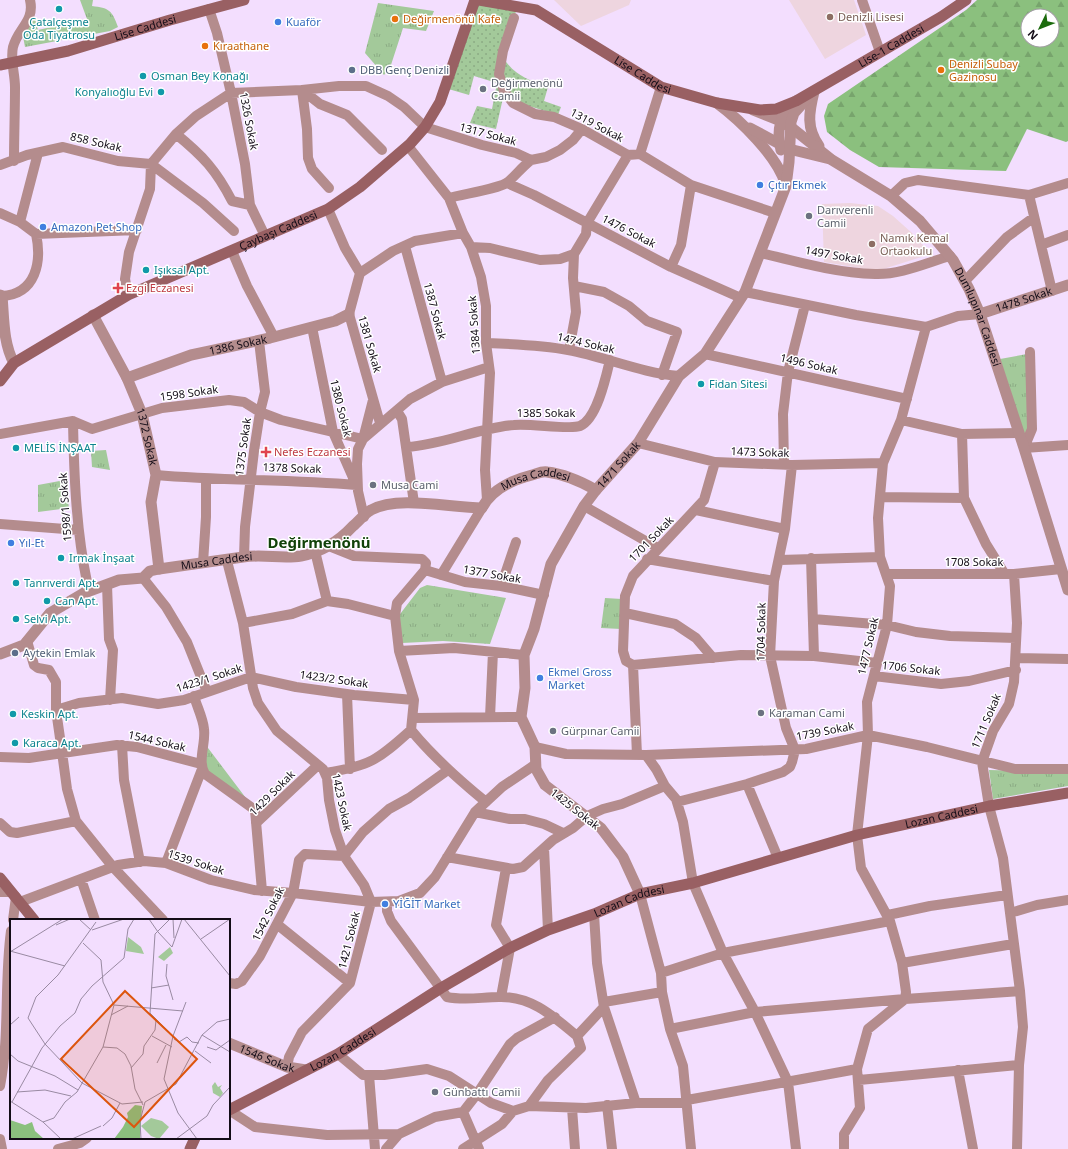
<svg xmlns="http://www.w3.org/2000/svg" width="1068" height="1149" viewBox="0 0 1068 1149" font-family="'Noto Sans',sans-serif">
<style>
.education{fill:#eed5df}
.grass{fill:url(#grass-dots)}
.forest{fill:url(#forest-firs);fill-rule:evenodd}
.park{fill:url(#park-tufts)}
.lines{fill:none;stroke-linecap:round;stroke-linejoin:round}
.minor{stroke:#b48c8d;stroke-width:10}
.tertiary{stroke:#b48c8d;stroke-width:11}
.secondary{stroke:#996063;stroke-width:11}
.culture-dot{fill:#0f9aa8;stroke:#fff;stroke-width:1.5}
.education-dot{fill:#8d6e63;stroke:#fff;stroke-width:1.5}
.food-dot{fill:#e8710a;stroke:#fff;stroke-width:1.5}
.shop-dot{fill:#3f7fe0;stroke:#fff;stroke-width:1.5}
.service-dot{fill:#5c6f8a;stroke:#fff;stroke-width:1.5}
.worship-dot{fill:#6b7280;stroke:#fff;stroke-width:1.5}
.health-dot{fill:#e0444e;stroke:#fff;stroke-width:1.5}
.labels{text-anchor:middle;stroke-width:3;stroke-linejoin:round;paint-order:stroke}
.education-label{font-size:11px;fill:#785e54;stroke:#fff;text-anchor:start}
.food-label{font-size:11px;fill:#c56008;stroke:#fff;text-anchor:start}
.culture-label{font-size:11px;fill:#0d838f;stroke:#fff;text-anchor:start}
.shop-label{font-size:11px;fill:#366cbe;stroke:#fff;text-anchor:start}
.street-label{font-size:11px;fill:#130c17;stroke:#fff}
.service-label{font-size:11px;fill:#4e5e75;stroke:#fff;text-anchor:start}
.worship-label{font-size:11px;fill:#5b616d;stroke:#fff;text-anchor:start}
.health-label{font-size:11px;fill:#be3a42;stroke:#fff;text-anchor:start}
.district-label{font-size:15px;font-weight:bold;fill:#114209;stroke:#fff}
.inset-road{fill:none;stroke:#998aa2;stroke-width:1}
.view{fill:#dd550d;fill-opacity:0.15;stroke:#dd550d;stroke-width:2}
.inset-edge{fill:none;stroke:#130c17;stroke-width:2}
</style>
<defs>
<pattern id="grass-dots" width="8" height="8" patternUnits="userSpaceOnUse"><rect width="8" height="8" fill="#a3c99a"/><path d="M2 2h.1M6 6h.1" fill="none" stroke="#8bab84" stroke-width="1.8" stroke-linecap="round"/></pattern>
<pattern id="forest-firs" width="22" height="20" patternUnits="userSpaceOnUse"><rect width="22" height="20" fill="#8bc07e"/><path d="M5 1l3.5 6h-7zM16 11l3.5 6h-7z" fill="#77a46c"/></pattern>
<pattern id="park-tufts" width="24" height="20" patternUnits="userSpaceOnUse"><rect width="24" height="20" fill="#a3c99a"/><path d="M3 7l-1-3M5 7V3M7 7l1-3M15 17l-1-3M17 17v-4M19 17l1-3" fill="none" stroke="#8bab84"/></pattern>
</defs>
<rect width="100%" height="100%" fill="#f3defe"/>
<!-- education -->
<path class="education" d="M554 0H631L629 5 581 26Z
M789 0H854L866 35 825 59Z
M850 203 878 206 893 216 912 233 931 254 877 271 824 262 822 204Z"/>
<!-- grass -->
<path class="grass" d="M475 0 517 8 502 56C515 76 527 79 548 87L544 101 561 107 558 115 503 98 496 129 470 123 477 106 492 109 497 83 474 76 469 95 445 88Z"/>
<!-- forest -->
<path class="forest" d="M977 0H1068V141L1066 142 1027 129 1006 171 879 167 850 150 827 132 824 116 828 104 966 10ZM1028 16H1052V40H1028Z"/>
<!-- park -->
<path class="park" d="M80 0H93L92 6C109 8 112 10 118 27L110 31 25 47 22 31 35 19 38 30 87 19Z
M378 3 434 11 426 31 403 28 390 68 384 75 365 53Z
M1027 354 1028 426 1025 437 1000 359Z
M106 450 110 470 92 467 91 451Z
M65 480 69 508 38 512V485Z
M427 585 506 598 490 644 443 641 402 643 397 618 420 588Z
M605 598 622 599 621 629 601 628Z
M205 744 255 810 205 774Z
M989 770 1068 772V786L993 799Z"/>
<g class="lines">
<!-- minor -->
<path class="minor" d="M862 0 880 52
M209 9 217 33 231 93 245 164 250 205 265 236
M514 18 503 51 499 74 504 91 513 103 535 114 554 117 582 129 628 155 640 154 691 185 775 213
M302 90 307 129 308 158 312 169 329 188
M302 90 320 104 347 115 382 150
M176 134C203 156 216 170 232 201L250 205
M408 146 449 198 463 233 471 247 481 277 486 306V343L490 373 485 470 487 500
M640 154 661 87
M14 161C14 136 15 112 15 87 15 74 10 60 13 47 18 28 35 21 30 0
M151 164 176 134 196 116 231 93 302 90 339 86H366L388 96 404 107 425 127 482 145 516 153 531 160 546 157 560 150 573 140 582 129
M151 164 203 203 234 231
M0 165 27 155 63 147 118 161 151 164
M507 183 534 195 671 267 741 298
M1029 195 1052 291
M891 196 905 183 918 180 1029 195 1068 183
M449 198C462 194 499 189 508 182 516 175 522 167 531 160
M328 209 345 248 360 273 349 314 380 423
M0 213 20 222 36 234
M20 222 38 153
M36 234 137 230
M1041 245 1068 235
M405 246 442 382
M471 247 490 248 540 260 560 259 574 254
M232 251 247 286 274 337
M761 253C798 262 837 273 875 274 900 275 926 263 950 256
M671 267 681 245 691 185
M360 273 393 251 415 241 463 233
M965 281 1007 237 1033 218
M574 286 604 292 629 306 647 321 677 332 662 375
M745 292 856 315 926 327 958 316 980 314
M128 295 125 279 129 252 150 189 151 164
M2 296C36 294 42 262 36 234
M312 327 333 432 358 489
M486 343C513 344 541 345 568 350 606 357 641 373 679 376
M569 350 576 312 573 278 574 254 586 234 587 223 628 155
M1030 352 1032 429 1024 448 1068 445
M705 354 907 399
M397 411 402 419 414 503
M901 420 962 434 1018 433
M73 421C74 475 76 529 87 582L92 590
M0 434 73 421 92 429 162 408 229 400 244 402 260 412 281 420 363 439
M962 434 964 498 986 544 1004 573
M363 439 410 399 442 382 489 367
M638 443 715 462 792 465 883 463
M407 447C443 445 477 428 514 425 529 423 570 430 580 426 597 419 606 377 610 360
M784 464 783 414 788 372 805 305
M156 475C222 481 289 479 356 485
M880 497 964 498
M584 506 658 548
M696 510 785 529
M364 517 358 491 357 464 358 449 363 439 373 400
M0 524 78 530
M329 546 354 556 422 559 426 563 425 570
M315 551 327 601
M244 557 245 527 254 451 260 412 265 392 259 341
M811 558 814 656
M647 559 774 581
M780 560 880 557
M227 561 243 623 253 688 258 703 277 731 323 769 327 778 329 800 335 830 344 856 364 885 371 902
M203 563 206 517V479
M425 570 397 603 395 616 399 651 414 700 411 730C433 757 459 780 486 802
M425 570 465 582 501 586 544 595
M886 574H1014L1061 569
M1014 574 1017 623 1014 682 1009 704 993 731 982 762 989 806 1003 858 1020 991 1023 1027 1019 1065 1017 1149
M441 575 482 508
M143 578 166 607 187 642 207 692
M107 585 109 639 113 650 110 700
M501 586 516 542
M625 613 675 624 696 638 713 658
M813 619 887 625 916 632 950 636 1016 638
M243 623 292 614 327 601 348 604 395 616
M27 641 34 665 38 668 49 670 56 682V710L62 752 67 789 76 821 113 867 163 920
M399 651 454 648 524 655
M1016 658 1068 659
M633 665 741 655 814 656 877 663
M874 676 941 684 969 681 1016 670
M347 694 350 769
M194 696C197 707 203 718 204 729 206 744 197 761 205 774L255 810 262 891
M56 710 79 703 122 698 158 704 184 700 251 677 296 687 354 695 414 700
M490 717 493 652
M414 718 521 717
M122 745 124 780 140 862
M535 747 566 754 646 755 806 749 868 735 927 747 1015 769H1068
M637 755 633 665 626 661 623 651 625 596 633 576 704 500 715 462
M646 755 656 769 665 786 676 799 683 822 693 883 723 953 755 1012 788 1082 796 1149
M0 757 29 758 117 745 137 747 201 764
M325 773C370 766 378 760 411 730
M747 784 778 858
M677 802 747 784 783 772 790 767 792 762 795 750 786 728 770 656 774 581 785 529 792 465
M475 812 510 819H525L544 824 563 833
M0 823 10 832 17 833 76 821
M256 823 318 765
M544 848 548 930
M447 857 513 869 523 867 553 840 573 828 587 816 603 809 622 804 665 786
M166 863 202 769
M81 879 95 920
M0 892H11
M640 894 661 973 662 992 670 1029 683 1066 691 1149
M20 902 118 865 144 861 166 863 211 880 254 890 293 893 371 902 399 901 420 893 435 877 475 812 502 787 536 764
M387 902V911L391 921 447 997C465 1001 482 997 499 997 532 996 554 1017 577 1036
M1010 913 1037 905 1068 900
M594 914 597 963 604 1007 636 1103
M888 915 930 906 1007 895
M13 920 16 897
M278 925 350 983
M902 963 1013 944
M661 973 723 953 890 921
M229 983 236 984 242 981 260 956 293 893 299 860 305 854 344 856 363 832 389 809 409 798 448 770
M501 997 510 948 496 925 506 868
M604 1002 662 992
M670 1029 755 1012 905 999 1020 991
M338 1054 363 1075H384L427 1069 449 1076 491 1103 513 1111 529 1106 586 1108 636 1103H686
M287 1067 289 1057 302 1032 350 983 371 902
M958 1070 973 1149
M369 1075 375 1149
M859 1080 1019 1065
M0 1086C10 1035 4 983 11 931
M687 1100 857 1069
M607 1105 612 1149
M529 1106 548 1080 581 1048 577 1036 604 1007
M572 1108 575 1149
M229 1110 255 1127 327 1135 399 1134
M463 1112 479 1149
M0 1139 2 1149
M58 1149 80 1143 87 1138
M386 1149 399 1134 435 1117 463 1112 477 1094 510 1044 517 1038 555 1017
M463 1149 502 1124 513 1111
M844 1149V1134L860 1108 857 1069 868 1029 905 999 906 992 902 963 890 921 861 868 857 835 868 735 867 702 887 625 890 586 880 557 878 518 883 463 901 420 926 327"/>
<!-- tertiary -->
<g class="tertiary">
<path d="M814 92C809 112 806 128 819 146"/>
<path d="M717 103C740 120 777 156 785 183"/>
<path id="s1" d="M753 110 778 120 792 128 832 160 891 196 920 221 953 260 969 289 980 314 1024 448 1068 590"/>
<path d="M750 128 789 149 830 159"/>
<path d="M781 150C776 131 780 113 796 101"/>
<path d="M0 295 2 296C4 318 3 343 14 363"/>
<path id="s2" d="M980 314 1068 285"/>
<path id="s3" d="M93 315 127 378 142 414 156 475 151 502 159 569"/>
<path id="s4" d="M127 378 191 355 270 338 335 321 349 314"/>
<path id="s5" d="M0 654 24 645 50 613 84 593 119 580 143 578 150 571 159 569C187 565 215 561 243 557 262 554 283 559 301 556 322 552 339 541 353 526 359 521 365 513 371 510 399 495 450 508 482 508 492 489 512 480 532 475 536 474 542 471 547 472 564 474 580 481 596 490"/>
<path id="s6" d="M640 894 623 857 601 828 545 785 536 769 535 747 521 717 525 688 524 655 534 629 551 564 584 506 596 490 638 443 679 376 705 354 745 292 786 186 789 162 791 122 794 113 812 93"/>
<path id="s7" d="M229 1043 287 1067 306 1070"/>
</g>
<!-- secondary -->
<g class="secondary">
<path id="s8" d="M479 0 536 10 661 87 717 103 760 110 776 109 796 101 941 17 966 0"/>
<path id="s9" d="M0 65 68 51 170 20 244 0"/>
<path id="s10" d="M0 381 14 363 128 295 328 209 360 187 410 144 425 127 440 102 475 0"/>
<path d="M0 878 34 920"/>
<path id="s11" d="M229 1110 338 1054 441 988 510 948 548 930 594 914 640 894 693 883 857 835 989 806 1068 793"/>
<path d="M190 1149 195 1138"/>
</g>
</g>
<!-- markers -->
<g class="culture-dot">
<circle cx="59" cy="9" r="4"/>
<circle cx="143" cy="76" r="4"/>
<circle cx="161" cy="92" r="4"/>
<circle cx="146" cy="270" r="4"/>
<circle cx="701" cy="384" r="4"/>
<circle cx="16" cy="448" r="4"/>
<circle cx="61" cy="558" r="4"/>
<circle cx="16" cy="583" r="4"/>
<circle cx="47" cy="601" r="4"/>
<circle cx="16" cy="619" r="4"/>
<circle cx="13" cy="714" r="4"/>
<circle cx="15" cy="743" r="4"/>
</g>
<g class="education-dot">
<circle cx="830" cy="17" r="4"/>
<circle cx="872" cy="244" r="4"/>
</g>
<g class="food-dot">
<circle cx="395" cy="19" r="4"/>
<circle cx="205" cy="46" r="4"/>
<circle cx="941" cy="70" r="4"/>
</g>
<g class="shop-dot">
<circle cx="278" cy="22" r="4"/>
<circle cx="760" cy="185" r="4"/>
<circle cx="43" cy="227" r="4"/>
<circle cx="11" cy="543" r="4"/>
<circle cx="540" cy="678" r="4"/>
<circle cx="385" cy="904" r="4"/>
</g>
<g class="service-dot">
<circle cx="352" cy="70" r="4"/>
<circle cx="15" cy="653" r="4"/>
</g>
<g class="worship-dot">
<circle cx="483" cy="89" r="4"/>
<circle cx="809" cy="216" r="4"/>
<circle cx="373" cy="485" r="4"/>
<circle cx="761" cy="713" r="4"/>
<circle cx="553" cy="731" r="4"/>
<circle cx="435" cy="1092" r="4"/>
</g>
<g class="health-dot">
<path d="M116 282h4v4h4v4h-4v4h-4v-4h-4v-4h4z"/>
<path d="M264 446h4v4h4v4h-4v4h-4v-4h-4v-4h4z"/>
</g>
<g class="labels">
<!-- education labels -->
<g class="education-label">
<text x="838" y="21">Denizli Lisesi</text>
<text x="880" y="242">Namık Kemal<tspan x="880" dy="13">Ortaokulu</tspan></text>
</g>
<!-- food labels -->
<g class="food-label">
<text x="403" y="23">Değirmenönü Kafe</text>
<text x="213" y="50">Kıraathane</text>
<text x="949" y="68">Denizli Subay<tspan x="949" dy="13">Gazinosu</tspan></text>
</g>
<!-- culture labels -->
<g class="culture-label">
<text x="59" y="26" text-anchor="middle">Çatalçeşme<tspan x="59" dy="13">Oda Tiyatrosu</tspan></text>
<text x="151" y="80">Osman Bey Konağı</text>
<text x="153" y="96" text-anchor="end">Konyalıoğlu Evi</text>
<text x="154" y="274">Işıksal Apt.</text>
<text x="709" y="388">Fidan Sitesi</text>
<text x="24" y="452">MELİS İNŞAAT</text>
<text x="69" y="562">Irmak İnşaat</text>
<text x="24" y="587">Tanrıverdi Apt.</text>
<text x="55" y="605">Can Apt.</text>
<text x="24" y="623">Selvi Apt.</text>
<text x="21" y="718">Keskin Apt.</text>
<text x="23" y="747">Karaca Apt.</text>
</g>
<!-- shop labels -->
<g class="shop-label">
<text x="286" y="26">Kuaför</text>
<text x="768" y="189">Çıtır Ekmek</text>
<text x="51" y="231">Amazon Pet Shop</text>
<text x="19" y="547">Yıl-Et</text>
<text x="548" y="676">Ekmel Gross<tspan x="548" dy="13">Market</tspan></text>
<text x="393" y="908">YİĞİT Market</text>
</g>
<!-- street labels -->
<g class="street-label">
<text dy="4" stroke="none"><textPath href="#s9" startOffset="150">Lise Caddesi</textPath></text>
<text dy="4" stroke="none"><textPath href="#s8" startOffset="454">Lise-1 Caddesi</textPath></text>
<text dy="4" stroke="none"><textPath href="#s8" startOffset="183">Lise Caddesi</textPath></text>
<text transform="translate(249 121) rotate(79)" y="4">1326 Sokak</text>
<text transform="translate(597 125) rotate(28)" y="4">1319 Sokak</text>
<text transform="translate(488 134) rotate(15)" y="4">1317 Sokak</text>
<text transform="translate(96 142) rotate(13)" y="4">858 Sokak</text>
<text dy="4" stroke="none"><textPath href="#s10" startOffset="319">Çaybaşı Caddesi</textPath></text>
<text transform="translate(629 231) rotate(27)" y="4">1476 Sokak</text>
<text transform="translate(834 255) rotate(10)" y="4">1497 Sokak</text>
<text dy="4" stroke="none"><textPath href="#s2" startOffset="46">1478 Sokak</textPath></text>
<text transform="translate(435 311) rotate(75)" y="4">1387 Sokak</text>
<text dy="4" stroke="none"><textPath href="#s1" startOffset="315">Dumlupınar Caddesi</textPath></text>
<text transform="translate(474 325) rotate(-94)" y="4">1384 Sokak</text>
<text transform="translate(586 343) rotate(13)" y="4">1474 Sokak</text>
<text transform="translate(370 344) rotate(74)" y="4">1381 Sokak</text>
<text dy="4" stroke="none"><textPath href="#s4" startOffset="116">1386 Sokak</textPath></text>
<text transform="translate(809 364) rotate(13)" y="4">1496 Sokak</text>
<text transform="translate(189 393) rotate(-8)" y="4">1598 Sokak</text>
<text transform="translate(341 408) rotate(76)" y="4">1380 Sokak</text>
<text x="546" y="417">1385 Sokak</text>
<text dy="4" stroke="none"><textPath href="#s3" startOffset="134">1372 Sokak</textPath></text>
<text transform="translate(243 447) rotate(-82)" y="4">1375 Sokak</text>
<text transform="translate(760 452) rotate(2)" y="4">1473 Sokak</text>
<text dy="4" stroke="none"><textPath href="#s6" startOffset="499">1471 Sokak</textPath></text>
<text transform="translate(292 468) rotate(2)" y="4">1378 Sokak</text>
<text dy="4" stroke="none"><textPath href="#s5" startOffset="592">Musa Caddesi</textPath></text>
<text transform="translate(65 507) rotate(-94)" y="4">1598/1 Sokak</text>
<text transform="translate(651 539) rotate(-46)" y="4">1701 Sokak</text>
<text dy="4" stroke="none"><textPath href="#s5" startOffset="245">Musa Caddesi</textPath></text>
<text x="974" y="566">1708 Sokak</text>
<text transform="translate(492 574) rotate(10)" y="4">1377 Sokak</text>
<text transform="translate(761 632) rotate(-89)" y="4">1704 Sokak</text>
<text transform="translate(868 646) rotate(-77)" y="4">1477 Sokak</text>
<text transform="translate(911 668) rotate(6)" y="4">1706 Sokak</text>
<text transform="translate(209 678) rotate(-18)" y="4">1423/1 Sokak</text>
<text transform="translate(334 679) rotate(8)" y="4">1423/2 Sokak</text>
<text transform="translate(986 721) rotate(-67)" y="4">1711 Sokak</text>
<text transform="translate(825 731) rotate(-11)" y="4">1739 Sokak</text>
<text transform="translate(157 741) rotate(13)" y="4">1544 Sokak</text>
<text transform="translate(272 793) rotate(-45)" y="4">1429 Sokak</text>
<text transform="translate(342 802) rotate(78)" y="4">1423 Sokak</text>
<text transform="translate(575 809) rotate(38)" y="4">1425 Sokak</text>
<text dy="4" stroke="none"><textPath href="#s11" startOffset="777">Lozan Caddesi</textPath></text>
<text transform="translate(196 862) rotate(18)" y="4">1539 Sokak</text>
<text dy="4" stroke="none"><textPath href="#s11" startOffset="453">Lozan Caddesi</textPath></text>
<text transform="translate(268 914) rotate(-64)" y="4">1542 Sokak</text>
<text transform="translate(349 940) rotate(-76)" y="4">1421 Sokak</text>
<text dy="4" stroke="none"><textPath href="#s11" startOffset="129">Lozan Caddesi</textPath></text>
<text dy="4" stroke="none"><textPath href="#s7" startOffset="41">1546 Sokak</textPath></text>
</g>
<!-- service labels -->
<g class="service-label">
<text x="360" y="74">DBB Genç Denizli</text>
<text x="23" y="657">Aytekin Emlak</text>
</g>
<!-- worship labels -->
<g class="worship-label">
<text x="491" y="87">Değirmenönü<tspan x="491" dy="13">Camii</tspan></text>
<text x="817" y="214">Darıverenli<tspan x="817" dy="13">Camii</tspan></text>
<text x="381" y="489">Musa Cami</text>
<text x="769" y="717">Karaman Cami</text>
<text x="561" y="735">Gürpınar Camii</text>
<text x="443" y="1096">Günbattı Camii</text>
</g>
<!-- health labels -->
<g class="health-label">
<text x="126" y="292">Ezgi Eczanesi</text>
<text x="274" y="456">Nefes Eczanesi</text>
</g>
<!-- district labels -->
<g class="district-label">
<text x="319" y="548">Değirmenönü</text>
</g>
</g>
<!-- overview -->
<g transform="translate(10 919)">
<rect width="220" height="220" fill="#f3defe"/>
<path d="M125 186 132 187 130 220H104L113 208 118 198 117 194ZM0 201 15 206 22 203 25 212 34 220H0Z" fill="#8bc07e"/>
<path d="M118 18 131 28 134 35 116 32ZM160 28 163 34 154 42 148 38ZM205 163 208 168 212 166 210 169 213 174 210 178 203 174 202 167Z" fill="#a3c99a"/>
<path d="M141 199 152 202 159 208 149 220 141 217 131 207Z" fill="#a3c99a"/>
<path class="inset-road" d="M0 0H32M69 0 81 11M139 0 148 13M160 0 145 15 140 94 163 117 154 160 168 194 187 220M163 0 164 19M174 0 220 57M46 6 60 0M82 11 114 0M148 13 162 28 172 0M191 20 220 0M0 32 55 47M0 33 53 0M157 45 156 57 163 81M141 69 159 66M104 86 173 92M101 96 118 87M18 99 35 125M18 99 26 78 48 56 86 3M0 106 9 98M192 116 220 133M142 117 162 128M163 117 176 83M177 118 182 123 189 124M164 120 169 123 177 118M35 125 72 164M93 128 107 129 115 135 121 147 125 170 133 186M197 128 206 131 220 121M185 132 201 144M0 135 8 142 45 157 68 171M147 144 156 126M121 149 133 135 134 127 145 111 146 101M72 164 112 185 133 183M7 173 35 171 61 177M0 182 33 203 44 199 55 183 67 173 93 128 104 86 93 63 91 41 73 24M2 183 32 129 50 107 65 94 71 80 82 67 114 39 118 10 124 0M33 203 51 220M93 207 102 199 110 184M62 220 91 207M131 220 130 202 135 183 166 165 192 116 207 103 220 100M166 220 197 197 203 186 220 168"/>
<path class="view" d="M115 72 187 140 124 208 51 140Z"/>
<rect width="220" height="220" class="inset-edge"/>
</g>
<!-- north arrow -->
<g transform="translate(1040 28) rotate(227)"><circle r="19" fill="#ffffff" stroke="#a19ea2"/>
<path d="M0-3L7 15L0 10L-7 15Z" fill="#1c6b0d"/>
<text y="-6" font-size="11" font-weight="bold" text-anchor="middle" fill="#130c17">N</text>
</g>
</svg>
